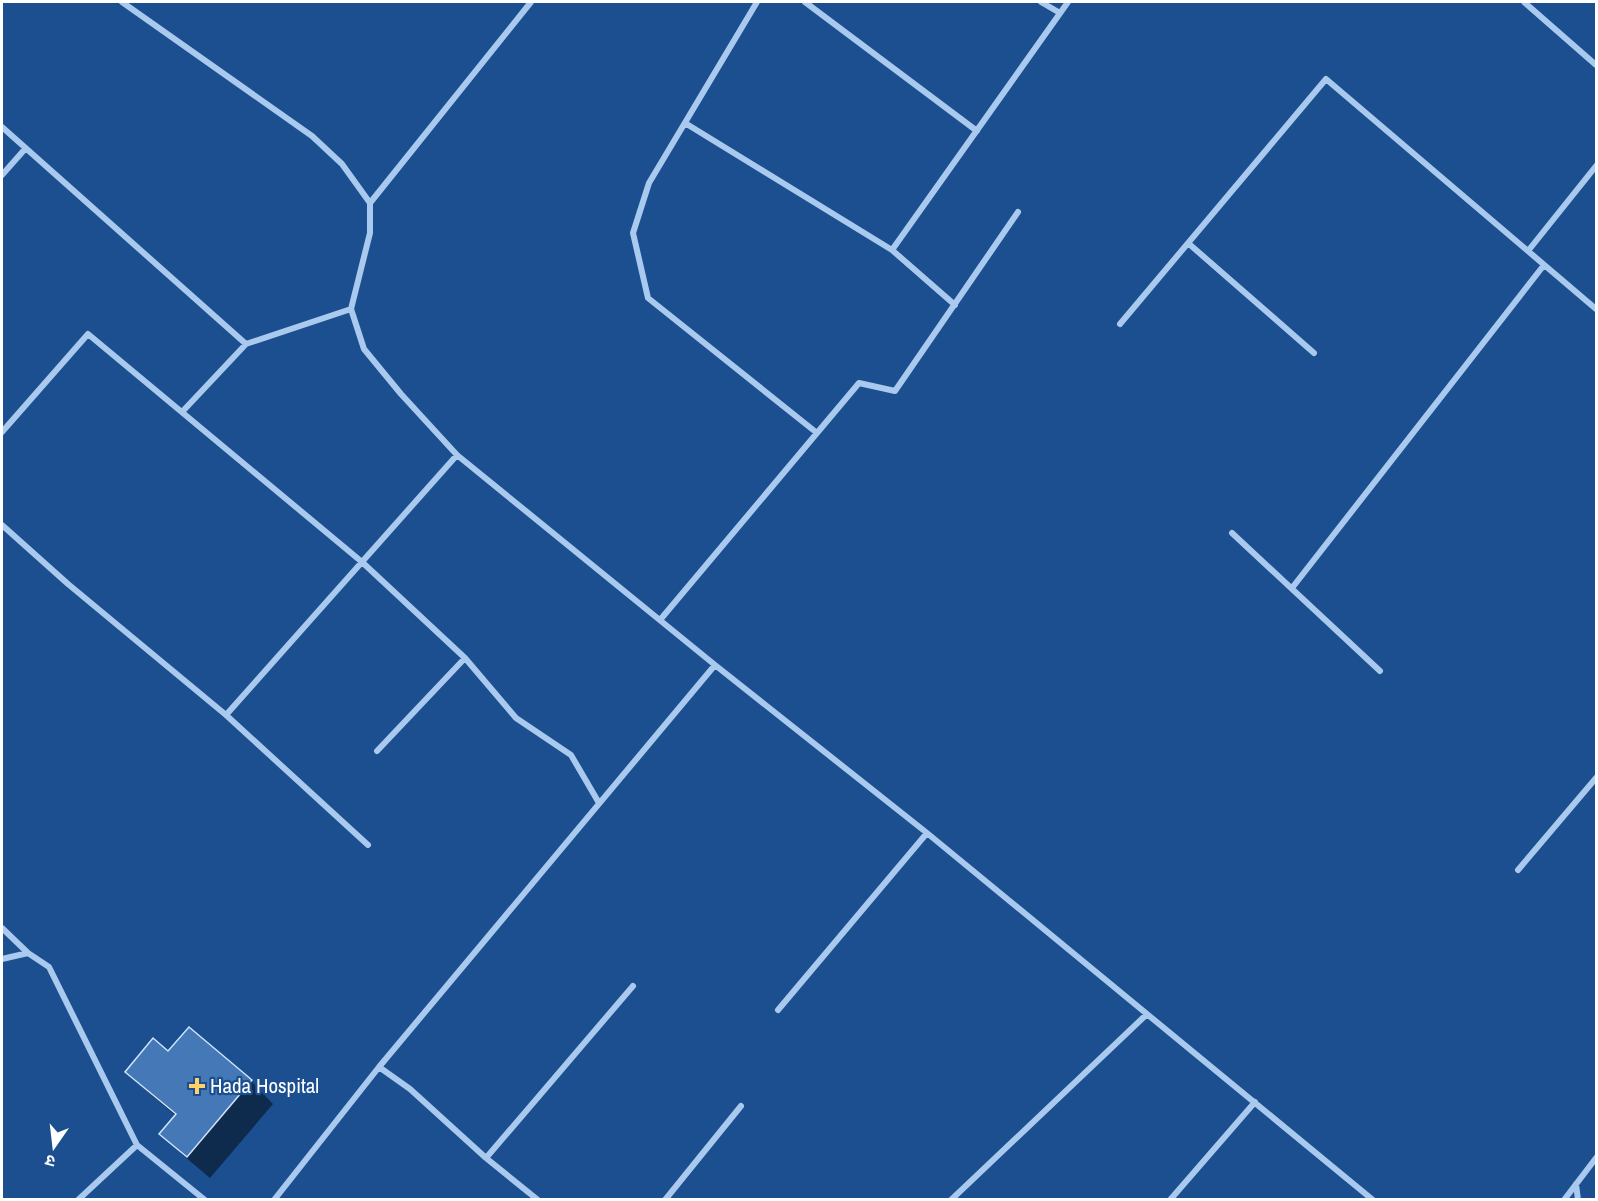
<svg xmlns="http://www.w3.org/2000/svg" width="1598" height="1201" viewBox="0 0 1598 1201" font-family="'Archivo Narrow','Noto Sans Devanagari',sans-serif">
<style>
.shadow{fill:#0007}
.building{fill:#4478b7;stroke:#cfe3fa;stroke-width:1.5}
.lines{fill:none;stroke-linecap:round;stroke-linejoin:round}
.street{stroke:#a9c9ee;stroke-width:6}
.poi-dot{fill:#ffd166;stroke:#1b4f8f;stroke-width:2}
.labels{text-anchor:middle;stroke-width:4.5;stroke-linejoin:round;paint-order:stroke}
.poi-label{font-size:21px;fill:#fff;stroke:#1b4f8f;text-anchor:start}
</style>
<rect width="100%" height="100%" fill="#1b4f8f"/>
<!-- shadow -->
<path class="shadow" d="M169 1053 251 1081 273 1104 210 1178 184 1156 161 1134 176 1116 150 1094 127 1072Z"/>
<!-- building -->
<path class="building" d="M189 1027 252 1080 187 1157 159 1134 176 1114 125 1072 153 1038 168 1051Z"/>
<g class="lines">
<!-- street -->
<path class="street" d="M122 2 312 136 342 164 370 203V233L351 309 364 349 401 394 457 455 715 665 927 833 1373 1200
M757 2 649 183 633 233 648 298 817 433
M805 2 977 131
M1041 2 1060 13
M1524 2 1596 65
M685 123 892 250
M2 127 246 344
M2 175 25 149
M370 203 531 2
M1188 243 1314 353
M1528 251 1596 166
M955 305 892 250 1068 2
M1120 324 1326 79 1596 309
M182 412 246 344 351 309
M2 432 88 334 362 562 465 658 377 751
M2 525 68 584 226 715 368 845
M1232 533 1380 671
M1292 588 1544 265
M660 620 859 383 895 391 1018 212
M465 658 516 718 571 755 599 803
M226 715 457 455
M1518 870 1596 778
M2 928 28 953
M2 959 28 953 49 967 137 1145 205 1200
M778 1010 927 833
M379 1067 410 1089 486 1158 538 1200
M486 1158 633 986
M1576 1184 1578 1200
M78 1200 137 1145
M274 1200 379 1067 715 665
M665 1200 741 1106
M951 1200 1147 1014
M1170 1200 1255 1102
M1564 1200 1596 1158"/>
</g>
<!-- markers -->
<path class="poi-dot" d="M194 1077h6v6h6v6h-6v6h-6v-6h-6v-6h6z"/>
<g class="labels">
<!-- poi labels -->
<g class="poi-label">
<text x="210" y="1093">Hada Hospital</text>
</g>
</g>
<!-- border -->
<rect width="1598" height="1201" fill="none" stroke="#ffffff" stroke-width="6"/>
<!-- north arrow -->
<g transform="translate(54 1147) rotate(194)" stroke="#1b4f8f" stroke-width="4.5" paint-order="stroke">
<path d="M0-4.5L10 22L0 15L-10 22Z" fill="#ffffff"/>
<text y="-9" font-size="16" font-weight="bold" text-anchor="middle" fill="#ffffff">उ</text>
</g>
</svg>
